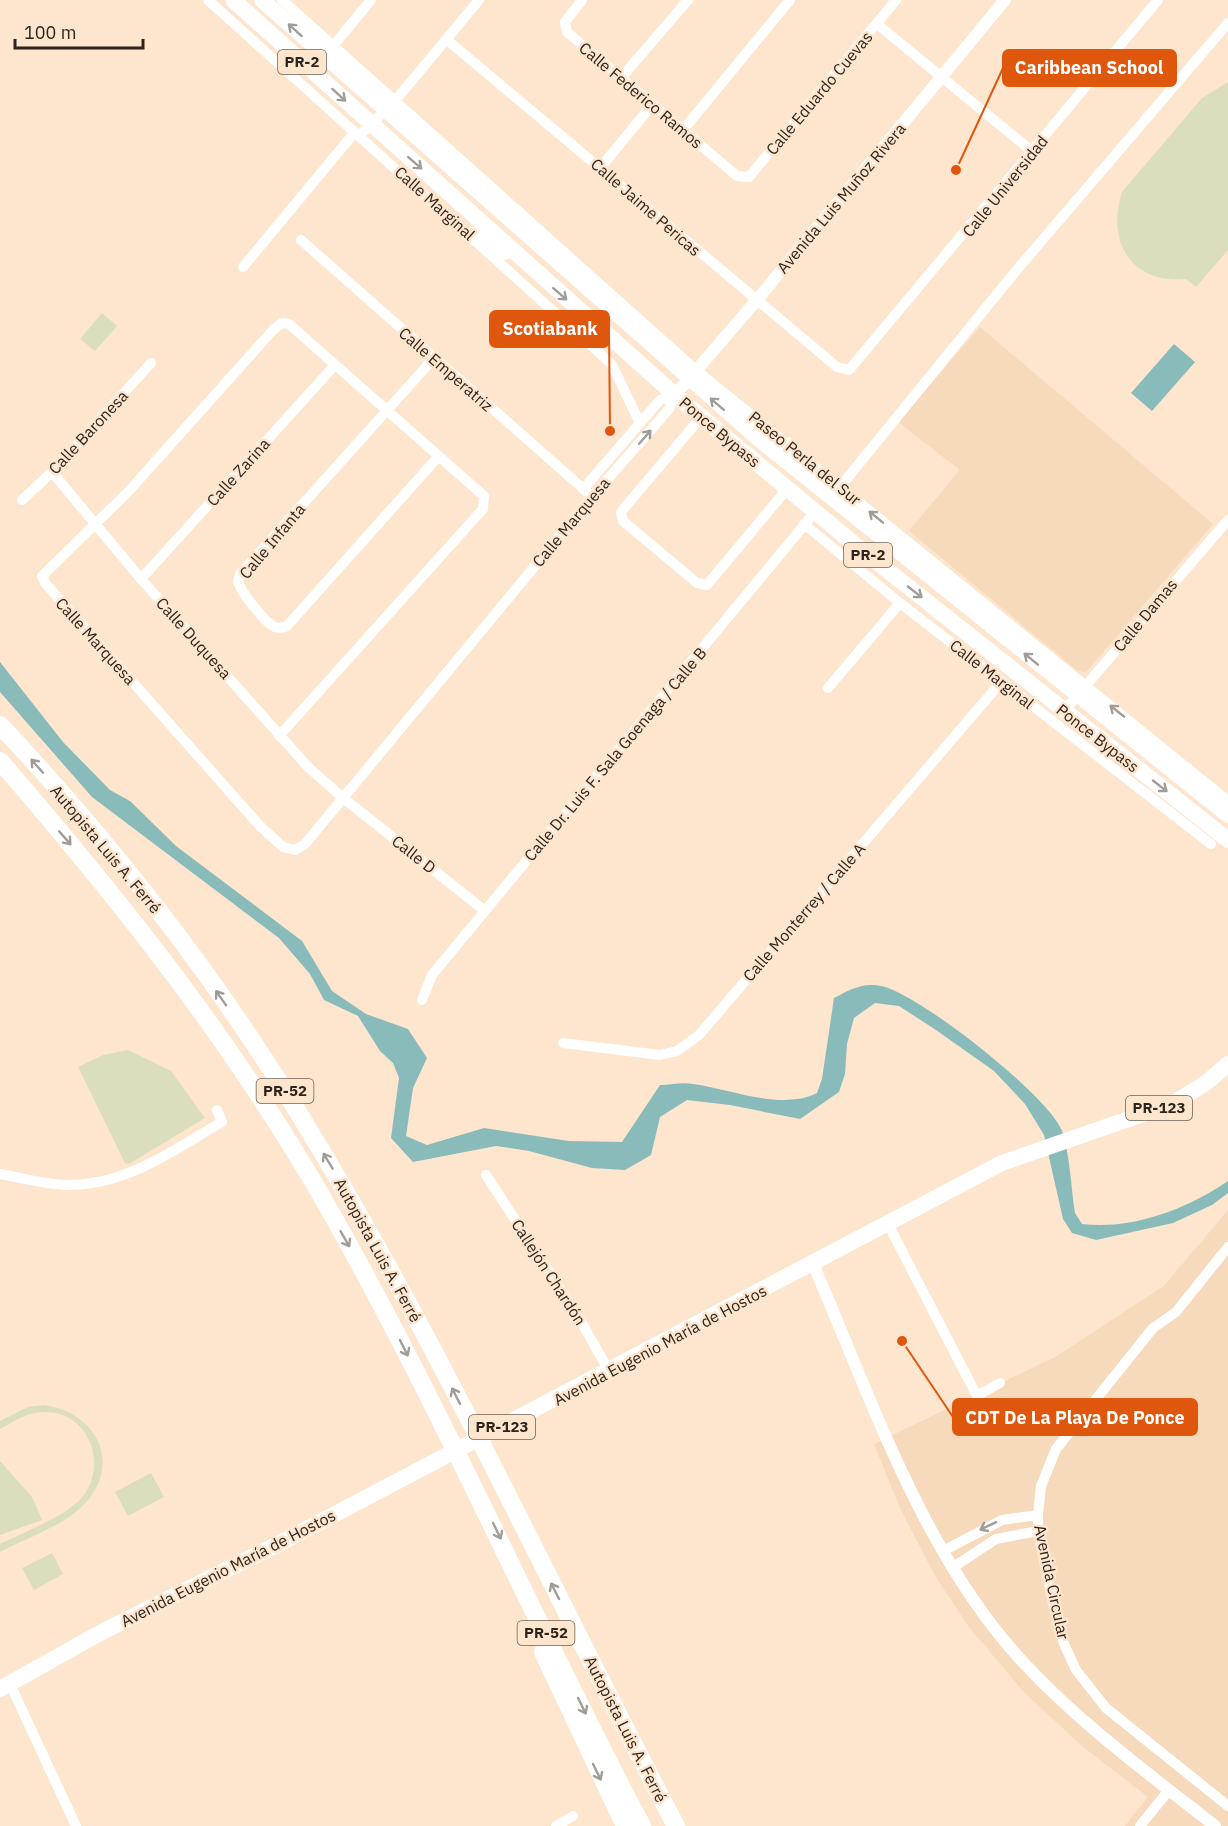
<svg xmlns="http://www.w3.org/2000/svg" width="1228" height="1826" viewBox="0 0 1228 1826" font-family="'IBM Plex Sans',sans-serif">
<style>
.built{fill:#f7d9bc}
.green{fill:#dbdebd}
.water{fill:#8abbbb}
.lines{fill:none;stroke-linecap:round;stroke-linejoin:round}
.minor{stroke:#fff;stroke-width:10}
.tertiary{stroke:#fff;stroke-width:12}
.primary{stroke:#fff;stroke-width:16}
.trunk{stroke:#fff;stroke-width:16}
.motorway{stroke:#fff;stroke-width:18}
.oneway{stroke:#a09d99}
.labels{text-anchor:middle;stroke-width:5;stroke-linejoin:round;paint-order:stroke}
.shield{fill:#fde5ce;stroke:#6b5f51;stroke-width:1.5}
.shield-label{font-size:15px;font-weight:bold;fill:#2d251c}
.street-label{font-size:16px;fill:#2d251c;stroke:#fde5ce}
.leader{fill:none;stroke:#df560d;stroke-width:2}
.callout-dot{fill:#df560d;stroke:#fde5ce;stroke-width:2}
.callout{fill:#df560d;stroke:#df560d;stroke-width:2}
.callout-label{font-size:18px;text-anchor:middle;font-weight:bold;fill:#fff}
</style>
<rect width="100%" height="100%" fill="#fde5ce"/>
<!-- built -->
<path class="built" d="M980 327 1213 524 1086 672 1078 671 909 531 960 470 898 422Z
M1228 1210V1826H1125L1148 1797 1082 1746 1023 1691 969 1627 934 1574 900 1508 874 1444 1057 1356 1124 1312 1164 1286Z"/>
<!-- green -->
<path class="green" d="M1228 82V250L1196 287 1186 279C1131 284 1106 242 1122 192L1202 98Z
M102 313 117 326 95 351 80 339Z
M128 1050 171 1071 205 1118 129 1164 125 1163 78 1067 103 1055Z
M44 1405C101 1413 125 1471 77 1511 58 1527 23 1540 0 1552V1544C24 1532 68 1516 84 1495 108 1461 87 1410 43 1412 27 1412 13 1422 0 1429V1421L28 1407Z
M0 1461 32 1497 42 1520 0 1535Z
M151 1473 164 1497 128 1516 115 1492Z
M52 1553 63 1574 34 1590 22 1568Z"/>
<!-- water -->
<path class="water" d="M1174 344 1195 362 1152 411 1131 393Z
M0 662 63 742 110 790 130 801 176 846 302 941 332 991 366 1014 408 1029 427 1058 413 1088 406 1136 427 1145 484 1128 569 1141 622 1142 660 1085C671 1085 683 1082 693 1084 731 1089 781 1111 817 1093L822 1079 834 998C849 990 863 982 881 986 918 993 1049 1096 1062 1131 1070 1154 1071 1188 1075 1213L1082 1224C1133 1230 1187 1209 1228 1181V1193L1212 1205 1173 1223 1096 1240 1072 1233 1063 1219 1044 1135 1025 1104 994 1071 936 1030 899 1006 875 1003 854 1018 847 1044 845 1074 839 1092 800 1119 730 1105 687 1100 660 1117 651 1155 625 1170 592 1168 529 1151 496 1146 413 1162 391 1138 399 1078 393 1063 380 1051 358 1016 324 1000 310 974 279 938 92 797 0 692Z"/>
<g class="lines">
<!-- minor -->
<path class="minor" d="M208 0 605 358 612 365 640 423
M282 0 697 371 1228 801
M582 0 565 22 567 32 737 176 749 177 896 0
M877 24 1033 152
M446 39 837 367 849 370 1158 0
M333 46 371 0
M621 78 688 0
M683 130 790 0
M359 136 394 102 479 0
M601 167 652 105
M301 240 587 492
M243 267 355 132
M434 358 240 574 238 582C242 593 263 620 273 626 277 629 282 628 287 626L438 457
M702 416 621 512 623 521 697 583 707 585 787 489
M52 472 141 579 308 767 342 797 485 911
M840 487 1015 272 1228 23
M22 500 52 472 151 363
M804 524 900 603 1211 844
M141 579 335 365
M828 688 900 603
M1064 711 1228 520
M279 736 483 509 484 496 289 324 282 323 273 330 128 492 42 576 45 583 259 825 283 847 295 850 305 844 592 497 669 409 675 395 660 400 583 489
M422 1000 432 975 815 512
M563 1043 660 1055 677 1051 699 1035 1002 681
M0 1174C22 1178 47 1185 69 1185 128 1185 173 1150 222 1122L217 1110
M486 1175 579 1318 609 1371
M887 1222 977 1396 1000 1383
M1228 1247 1176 1312 1153 1328 1056 1449 1041 1486 1038 1515V1531L1054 1608 1064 1644 1076 1670 1106 1708 1228 1806
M943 1551 1002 1520 1038 1515
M952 1568 996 1539 1038 1531
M10 1684 76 1826
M556 1826 573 1816
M1140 1826 1169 1790"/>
<!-- tertiary -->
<path class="tertiary" d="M675 395 756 301 1005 0
M813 1264C871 1397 922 1553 1022 1661 1079 1723 1149 1774 1215 1826"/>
<!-- primary -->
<path class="primary" d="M0 1689 100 1633 282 1542 1002 1163 1172 1104 1206 1083 1228 1064"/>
<!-- trunk -->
<path class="trunk" d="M233 0 675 395 853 543 1228 840
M262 0 759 439 1228 815
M471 235 505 252
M788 445 802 469"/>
<!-- motorway -->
<path class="motorway" d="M0 725C108 840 208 967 291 1101 436 1333 548 1584 676 1826
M0 761C114 893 222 1028 311 1178 434 1388 528 1612 642 1826
M543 1652 625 1826"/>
</g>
<!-- one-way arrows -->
<defs><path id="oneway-shaft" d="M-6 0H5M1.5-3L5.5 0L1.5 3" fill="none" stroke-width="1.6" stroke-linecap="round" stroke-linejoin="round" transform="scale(1.5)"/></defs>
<g class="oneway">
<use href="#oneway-shaft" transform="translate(295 30) rotate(-138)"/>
<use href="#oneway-shaft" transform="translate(339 95) rotate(42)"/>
<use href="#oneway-shaft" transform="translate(415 163) rotate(41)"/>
<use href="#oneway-shaft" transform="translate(560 294) rotate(41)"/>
<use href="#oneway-shaft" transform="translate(717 404) rotate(-139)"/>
<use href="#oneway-shaft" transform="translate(645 437) rotate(-49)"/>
<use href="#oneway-shaft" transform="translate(876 517) rotate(-141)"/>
<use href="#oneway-shaft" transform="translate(915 592) rotate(38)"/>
<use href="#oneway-shaft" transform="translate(1031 659) rotate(-141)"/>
<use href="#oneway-shaft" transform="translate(1117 711) rotate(-141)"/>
<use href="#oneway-shaft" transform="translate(37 766) rotate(-131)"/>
<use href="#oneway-shaft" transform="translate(1160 786) rotate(38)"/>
<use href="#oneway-shaft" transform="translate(65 838) rotate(49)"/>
<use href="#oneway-shaft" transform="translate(221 998) rotate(-125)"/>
<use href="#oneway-shaft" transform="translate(328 1161) rotate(-121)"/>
<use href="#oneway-shaft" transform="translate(345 1239) rotate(60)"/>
<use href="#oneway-shaft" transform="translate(404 1348) rotate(63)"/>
<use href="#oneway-shaft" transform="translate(456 1396) rotate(-117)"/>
<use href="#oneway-shaft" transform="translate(988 1526) rotate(155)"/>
<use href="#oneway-shaft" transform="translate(497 1531) rotate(64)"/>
<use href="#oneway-shaft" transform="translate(555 1591) rotate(-117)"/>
<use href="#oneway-shaft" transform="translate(582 1706) rotate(64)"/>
<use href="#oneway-shaft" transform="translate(597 1772) rotate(64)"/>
</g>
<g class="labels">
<!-- shield labels -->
<g class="shield">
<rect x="278" y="50" width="48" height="24" rx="4.5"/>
<rect x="844" y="543" width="48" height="24" rx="4.5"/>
<rect x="256.5" y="1079" width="57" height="24" rx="4.5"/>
<rect x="1126" y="1096" width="66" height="24" rx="4.5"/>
<rect x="469" y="1415" width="66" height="24" rx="4.5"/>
<rect x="517.5" y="1621" width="57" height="24" rx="4.5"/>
</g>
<g class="shield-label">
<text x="302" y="67">PR-2</text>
<text x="868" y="560">PR-2</text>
<text x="285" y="1096">PR-52</text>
<text x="1159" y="1113">PR-123</text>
<text x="502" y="1432">PR-123</text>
<text x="546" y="1638">PR-52</text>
</g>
<!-- street labels -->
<g class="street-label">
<text transform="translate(819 93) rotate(-50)" y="6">Calle Eduardo Cuevas</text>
<text transform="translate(641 95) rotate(40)" y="6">Calle Federico Ramos</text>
<text transform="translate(1005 186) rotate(-51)" y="6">Calle Universidad</text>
<text transform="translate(841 198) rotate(-50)" y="6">Avenida Luis Muñoz Rivera</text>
<text transform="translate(435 203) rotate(42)" y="6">Calle Marginal</text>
<text transform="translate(646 207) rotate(41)" y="6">Calle Jaime Pericas</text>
<text transform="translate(446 369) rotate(41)" y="6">Calle Emperatriz</text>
<text transform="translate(88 432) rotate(-47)" y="6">Calle Baronesa</text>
<text transform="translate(720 432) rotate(40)" y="6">Ponce Bypass</text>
<text transform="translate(805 458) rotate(39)" y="6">Paseo Perla del Sur</text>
<text transform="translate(238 472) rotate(-48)" y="6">Calle Zarina</text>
<text transform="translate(571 522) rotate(-50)" y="6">Calle Marquesa</text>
<text transform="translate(272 541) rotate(-50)" y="6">Calle Infanta</text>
<text transform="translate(1145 615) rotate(-50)" y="6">Calle Damas</text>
<text transform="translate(194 638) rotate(48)" y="6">Calle Duquesa</text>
<text transform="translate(96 641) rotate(48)" y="6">Calle Marquesa</text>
<text transform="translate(992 674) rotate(38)" y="6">Calle Marginal</text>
<text transform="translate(1098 738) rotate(38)" y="6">Ponce Bypass</text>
<text transform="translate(615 754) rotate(-50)" y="6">Calle Dr. Luis F. Sala Goenaga / Calle B</text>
<text transform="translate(106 849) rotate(50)" y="6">Autopista Luis A. Ferré</text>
<text transform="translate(414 854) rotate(38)" y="6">Calle D</text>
<text transform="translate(804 912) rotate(-49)" y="6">Calle Monterrey / Calle A</text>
<text transform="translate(378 1250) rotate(61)" y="6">Autopista Luis A. Ferré</text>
<text transform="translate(549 1272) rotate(57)" y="6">Callejón Chardón</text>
<text transform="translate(660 1345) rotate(-28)" y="6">Avenida Eugenio María de Hostos</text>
<text transform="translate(228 1568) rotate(-27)" y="6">Avenida Eugenio María de Hostos</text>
<text transform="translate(1052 1582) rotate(78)" y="6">Avenida Circular</text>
<text transform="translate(626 1729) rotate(63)" y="6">Autopista Luis A. Ferré</text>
</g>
</g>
<!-- callouts -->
<path class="leader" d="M956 170L1003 68M610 431L609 329M902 1341L953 1417"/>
<g class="callout-dot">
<circle cx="956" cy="170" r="6"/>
<circle cx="610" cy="431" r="6"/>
<circle cx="902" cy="1341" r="6"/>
</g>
<g class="callout">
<rect x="1003" y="50" width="173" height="36" rx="6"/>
<rect x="490" y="311" width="119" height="36" rx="6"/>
<rect x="953" y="1399" width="244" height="36" rx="6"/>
</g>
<g class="callout-label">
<text x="1089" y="74">Caribbean School</text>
<text x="550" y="335">Scotiabank</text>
<text x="1075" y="1424">CDT De La Playa De Ponce</text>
</g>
<!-- scale -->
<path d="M15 39v9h128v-9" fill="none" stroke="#2d251c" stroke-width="3"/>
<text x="24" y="39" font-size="18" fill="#2d251c" stroke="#fde5ce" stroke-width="4.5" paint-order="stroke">100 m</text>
</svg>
